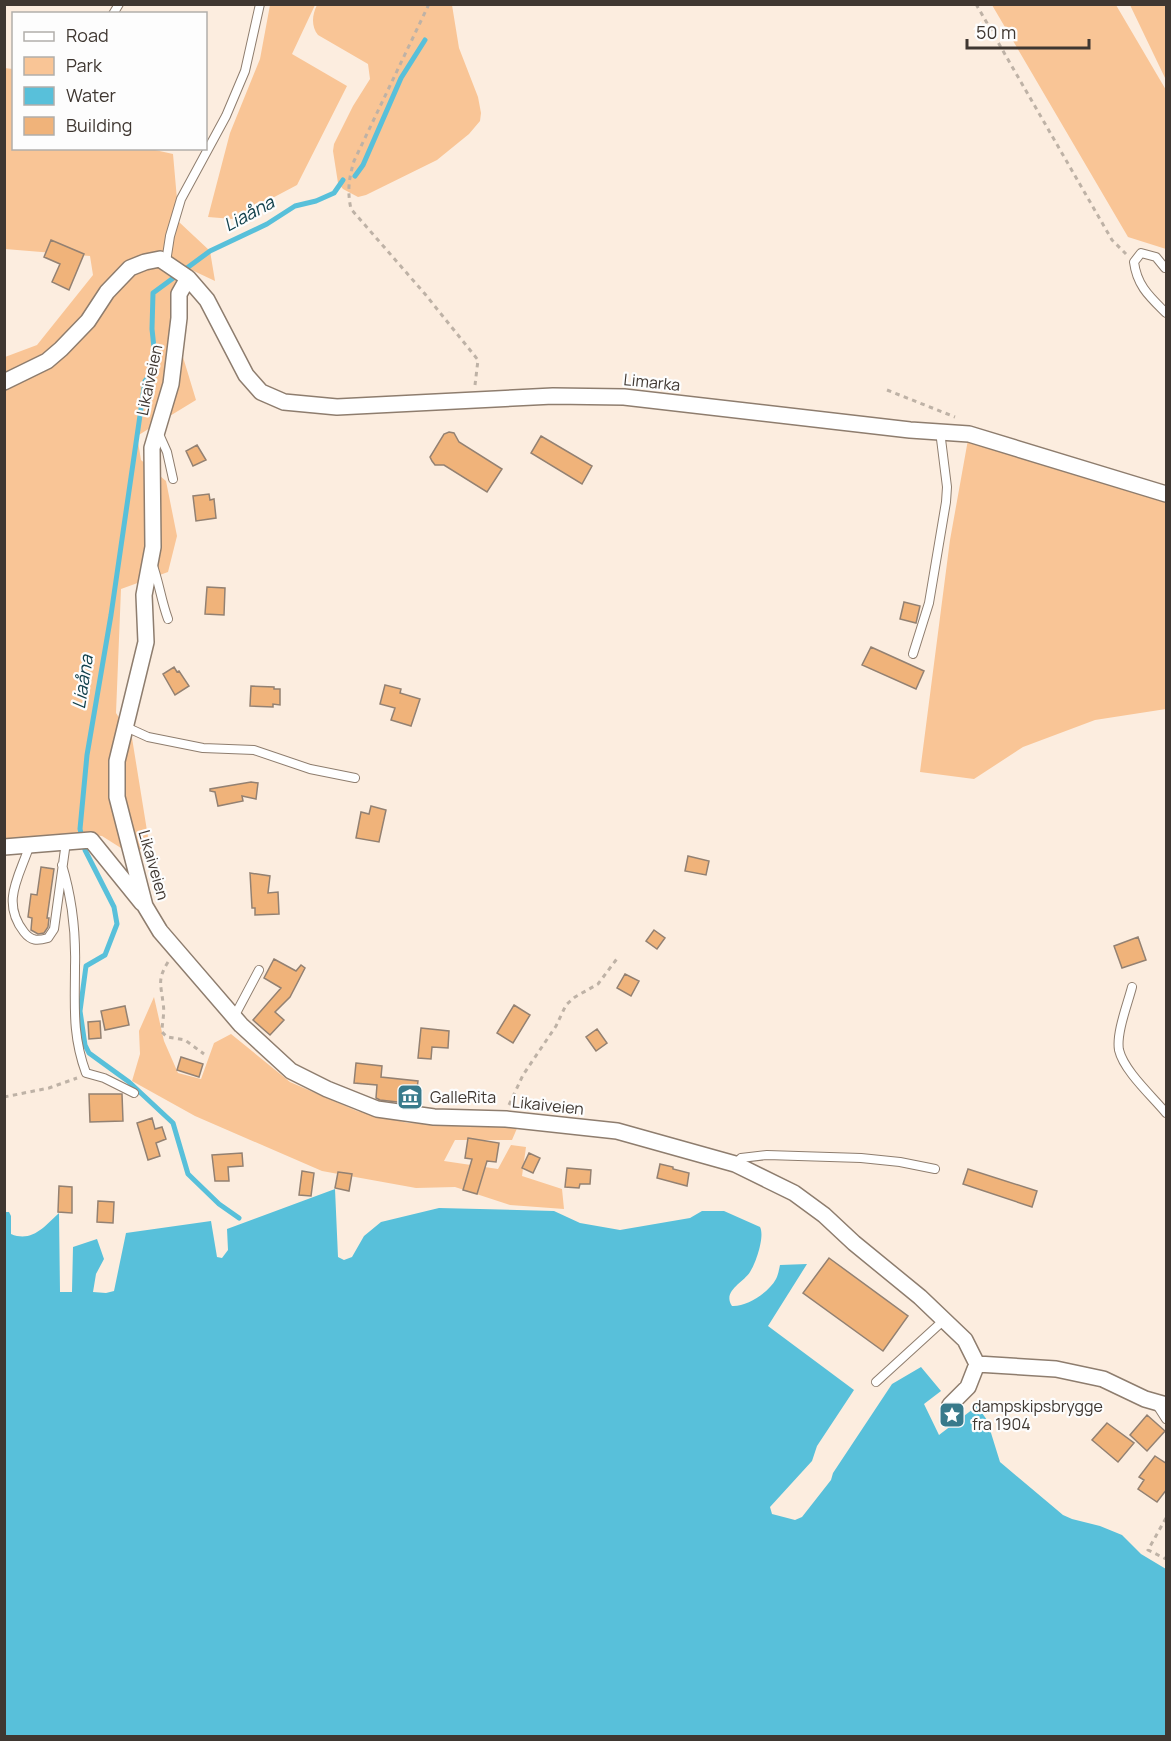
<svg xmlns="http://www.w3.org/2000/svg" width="1171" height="1741" viewBox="0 0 1171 1741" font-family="Manrope,sans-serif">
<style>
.green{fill:#f9c596}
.water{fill:#58c0da}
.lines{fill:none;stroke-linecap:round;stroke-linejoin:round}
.stream{stroke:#58c0da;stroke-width:5}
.building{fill:#f0b37a;stroke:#938172;stroke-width:1.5}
.lane-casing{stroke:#8e7d6e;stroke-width:10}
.street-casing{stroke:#8e7d6e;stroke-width:18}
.path{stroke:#beb2a6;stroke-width:3;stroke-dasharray:4.5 4.5;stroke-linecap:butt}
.lane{stroke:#fff;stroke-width:8}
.street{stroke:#fff;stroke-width:15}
.labels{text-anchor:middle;stroke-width:4.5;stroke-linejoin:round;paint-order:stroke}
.street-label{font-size:16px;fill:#3f3731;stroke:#fdfdfd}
.poi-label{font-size:16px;fill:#3f3731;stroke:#fdfdfd;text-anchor:start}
.water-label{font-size:18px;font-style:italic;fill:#11404b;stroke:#fdfdfd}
</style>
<rect width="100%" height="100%" fill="#fceddf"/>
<!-- green -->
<path class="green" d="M270 5H315L292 54 347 86 297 185 233 219 208 217 230 133 260 59Z
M317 5H452L459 48 478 97 481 113 480 121 469 134 437 160 366 195 358 197 343 189 338 183 333 151 334 144 353 106 370 79 368 64 318 35C311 26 312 15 317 5Z
M992 5H1116L1166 90V249L1128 237Z
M1130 5H1166V80Z
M4 68 13 69 14 148H146L173 154 179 222 210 251 215 281 179 264 173 297 176 334 196 400 137 436 141 460 166 481 177 536 168 572 121 589 116 713 132 738 149 843 132 855 102 836 80 834 5 840V357L37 345 93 275 90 256 5 249Z
M969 434 1166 494V709L1095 720 1023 747 974 779 920 772 950 540Z
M154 997 164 1041 178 1073 201 1079 214 1043 231 1034 290 1082 357 1111 408 1123 518 1126 512 1140H455L444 1161 498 1169 511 1145 526 1147 522 1176 562 1189 564 1209 510 1205 455 1187 416 1188 322 1171 195 1116 132 1081 140 1054 139 1031Z"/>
<!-- water -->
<path class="water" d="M335 1189 338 1257 344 1260 352 1257 364 1236 381 1222 439 1208 554 1211 580 1223 620 1230 690 1218 702 1211H724L760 1227C765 1236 756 1263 750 1272 743 1283 722 1291 732 1306 747 1307 769 1292 776 1279 778 1275 779 1270 780 1265L807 1264 768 1326 854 1390 817 1446 812 1461 770 1507 772 1514 795 1520 802 1517 831 1480 833 1473 892 1384 921 1367 941 1391 924 1404 939 1435 977 1406 987 1420 1000 1462 1063 1515 1072 1519 1100 1526 1122 1535 1141 1554 1166 1569V1736H5V1212H9L11 1216V1234C32 1243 45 1226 59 1213L60 1292H72L73 1247 97 1239 104 1259 96 1274 93 1292 106 1293 114 1291 126 1233 211 1221 217 1257 222 1258 228 1250 227 1229Z"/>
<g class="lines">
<!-- stream -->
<path class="stream" d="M355 176 363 165 401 78 425 40
M239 1218 219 1204 188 1174 173 1123 129 1082 89 1053 85 1045 80 1011 86 966 105 955 117 924 114 907 85 850 80 829 87 755 111 615 145 381 156 367 152 329 153 293 210 251 267 224 295 206 316 201 334 193 343 180"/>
</g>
<!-- building -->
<path class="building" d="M51 240 84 254 69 290 52 282 60 264 44 257Z
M449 432 454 433 459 442 502 469 487 492 444 465H435L432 461 430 457 444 434Z
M541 436 592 466 582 484 531 453Z
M197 445 206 460 193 466 186 451Z
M209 494 210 500 214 499 216 518 196 521 193 496Z
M207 587 225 588 224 615 205 614Z
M904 602 920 606 916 623 900 619Z
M871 647 924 671 916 689 862 665Z
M174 667 177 672 179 671 189 686 175 695 163 674Z
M385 685 401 689 400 693 420 699 411 726 391 720 395 708 380 704Z
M251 686 274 687V689H280V705L273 704V707L250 706Z
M251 782 258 783 256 799 242 796 243 801 218 806 215 792 210 791V789Z
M371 806 386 810 379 842 356 838 361 812 369 814Z
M688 856 709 861 706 875 685 871Z
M41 867 54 869 47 918H49L48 927 44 933 38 934 31 930 32 918 28 917 31 894 37 895Z
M250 873 270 876 268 893 278 892 279 914 255 915V908H252Z
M654 930 665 938 657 949 646 941Z
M1138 937 1146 960 1122 968 1114 946Z
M274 959 296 971 301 965 305 968 290 997 275 1012 284 1020 270 1035 253 1020 281 988 264 978Z
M625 974 639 981 631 996 617 988Z
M514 1005 530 1015 513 1043 497 1033Z
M125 1006 129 1025 105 1030 101 1011Z
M100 1021 101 1038 89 1039 88 1022Z
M421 1028 449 1031 448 1048 432 1047 431 1059 418 1058Z
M597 1029 607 1043 596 1051 586 1037Z
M181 1057 203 1064 199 1077 177 1070Z
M356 1063 382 1066 381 1077 418 1081 415 1104 380 1100 376 1098 377 1085 354 1083Z
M89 1094H122L123 1121 90 1122Z
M152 1118 155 1129 162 1127 166 1139 156 1143 160 1156 148 1160 137 1123Z
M468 1138 499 1143 496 1162 487 1161 477 1194 463 1190 472 1159 465 1158Z
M242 1153 243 1166 228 1167 229 1181H215L212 1155Z
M529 1153 540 1158 533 1173 522 1168Z
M660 1164 673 1167V1169L689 1173 687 1186 657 1178Z
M567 1168 591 1170 590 1184H580L579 1188 565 1187Z
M968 1169 1037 1191 1032 1207 963 1184Z
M302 1171 314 1173 311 1196 299 1195Z
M338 1172 352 1174 349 1191 335 1188Z
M59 1186 72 1187V1213L58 1212Z
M98 1201 114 1202 113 1223 97 1222Z
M829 1258 908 1316 883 1351 803 1293Z
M1147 1415 1165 1431 1147 1451 1130 1435Z
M1107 1423 1134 1443 1118 1462 1092 1440Z
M1155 1456 1167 1464V1489L1157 1502 1138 1489 1144 1480 1139 1477Z"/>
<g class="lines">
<!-- lane casing -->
<g class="lane-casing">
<path id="lane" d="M113 14 119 4
M166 262 170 236 181 199 226 116 245 71 260 4
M1165 268 1156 257 1141 253 1134 262C1137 286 1150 297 1166 313
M159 434 167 452 173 479
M152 563C159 582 161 600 168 619
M913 654 929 603 946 502 947 487 940 431
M126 727 148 737 203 748 254 750 310 769 355 778
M30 844C20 876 0 901 24 932 31 941 37 941 48 938L54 929 66 842
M62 865C72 898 76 932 75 967 75 1006 72 1035 86 1073L104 1078 134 1093
M1132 987C1128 1003 1116 1033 1119 1050 1124 1071 1152 1096 1166 1113
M234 1017 259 970
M735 1164 741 1158 767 1155 861 1158 900 1162 935 1169
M876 1382 944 1320
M1157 1405 1166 1419"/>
</g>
<!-- street casing -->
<g class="street-casing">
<path id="street" d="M188 278 207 300 246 375 261 392 284 402 337 407 553 396 624 397 910 430 969 434 1166 494
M4 382 47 361 61 349 88 321 107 292 130 268 145 262 160 259 188 278 179 294V318L171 384 152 448 153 547 144 595 146 642 117 761V797L145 906 160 931 241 1025 291 1071 327 1089 377 1109 434 1117 506 1119 617 1131 735 1164 794 1193 824 1215 854 1243 920 1297 965 1340 977 1364 968 1387 950 1405
M4 847 91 840 142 903
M977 1364 1056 1369 1103 1379 1145 1399 1166 1405"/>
</g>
<!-- path -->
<path class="path" d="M429 4 354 161C349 178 347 191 351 209L425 294 478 360 475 385
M976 4 1112 240 1126 254
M887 390 955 417
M168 962C157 980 161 984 163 1003 165 1013 162 1022 162 1032L167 1037 185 1040 204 1054
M4 1097 49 1088 77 1078
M509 1105 523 1075 556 1026 566 1005 575 997 598 984 619 956
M1166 1518 1148 1550 1166 1559"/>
<!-- lane -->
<use href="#lane" class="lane"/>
<!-- street -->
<use href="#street" class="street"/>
</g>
<!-- icons -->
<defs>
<g id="museum-square" transform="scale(1.35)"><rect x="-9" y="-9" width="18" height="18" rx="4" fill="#387a8b" stroke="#fdfdfd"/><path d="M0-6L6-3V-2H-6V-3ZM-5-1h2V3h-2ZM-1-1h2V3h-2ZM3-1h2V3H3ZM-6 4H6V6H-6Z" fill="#fff"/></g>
<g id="sight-square" transform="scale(1.35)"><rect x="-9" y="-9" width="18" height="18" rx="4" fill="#387a8b" stroke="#fdfdfd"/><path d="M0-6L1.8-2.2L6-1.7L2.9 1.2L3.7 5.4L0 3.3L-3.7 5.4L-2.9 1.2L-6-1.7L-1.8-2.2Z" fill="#fff"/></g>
</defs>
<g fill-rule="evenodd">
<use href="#museum-square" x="410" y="1097"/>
<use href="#sight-square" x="952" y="1415"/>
</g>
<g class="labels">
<!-- street labels -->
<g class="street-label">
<text transform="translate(149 380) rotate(-78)" y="6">Likaiveien</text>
<text transform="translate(652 382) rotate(6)" y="6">Limarka</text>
<text transform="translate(154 865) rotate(74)" y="6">Likaiveien</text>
<text transform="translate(548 1105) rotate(6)" y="6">Likaiveien</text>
</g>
<!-- poi labels -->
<g class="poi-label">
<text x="430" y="1103">GalleRita</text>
<text x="972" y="1412">dampskipsbrygge<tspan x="972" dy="18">fra 1904</tspan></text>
</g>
<!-- water labels -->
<g class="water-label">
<text transform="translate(249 214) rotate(-28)" y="6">Liaåna</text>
<text transform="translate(83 682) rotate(-81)" y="6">Liaåna</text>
</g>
</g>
<!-- border -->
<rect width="1171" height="1741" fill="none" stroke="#3f3731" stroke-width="12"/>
<!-- legend -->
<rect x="12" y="12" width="195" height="138" fill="#fdfdfd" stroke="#b1aeab" stroke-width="1.5"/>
<rect x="24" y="32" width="30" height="9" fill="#ffffff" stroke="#b1aeab" stroke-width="1.5"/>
<text x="66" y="42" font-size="18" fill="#3f3731">Road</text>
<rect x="24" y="57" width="30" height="18" fill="#f9c596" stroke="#b1aeab" stroke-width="1.5"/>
<text x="66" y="72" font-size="18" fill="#3f3731">Park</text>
<rect x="24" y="87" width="30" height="18" fill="#58c0da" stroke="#b1aeab" stroke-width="1.5"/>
<text x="66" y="102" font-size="18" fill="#3f3731">Water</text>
<rect x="24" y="117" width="30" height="18" fill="#f0b37a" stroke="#b1aeab" stroke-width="1.5"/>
<text x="66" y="132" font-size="18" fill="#3f3731">Building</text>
<!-- scale -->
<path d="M967 39v9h122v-9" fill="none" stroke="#3f3731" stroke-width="3"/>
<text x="976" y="39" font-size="18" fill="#3f3731" stroke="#fdfdfd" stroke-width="4.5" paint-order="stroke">50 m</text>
</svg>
